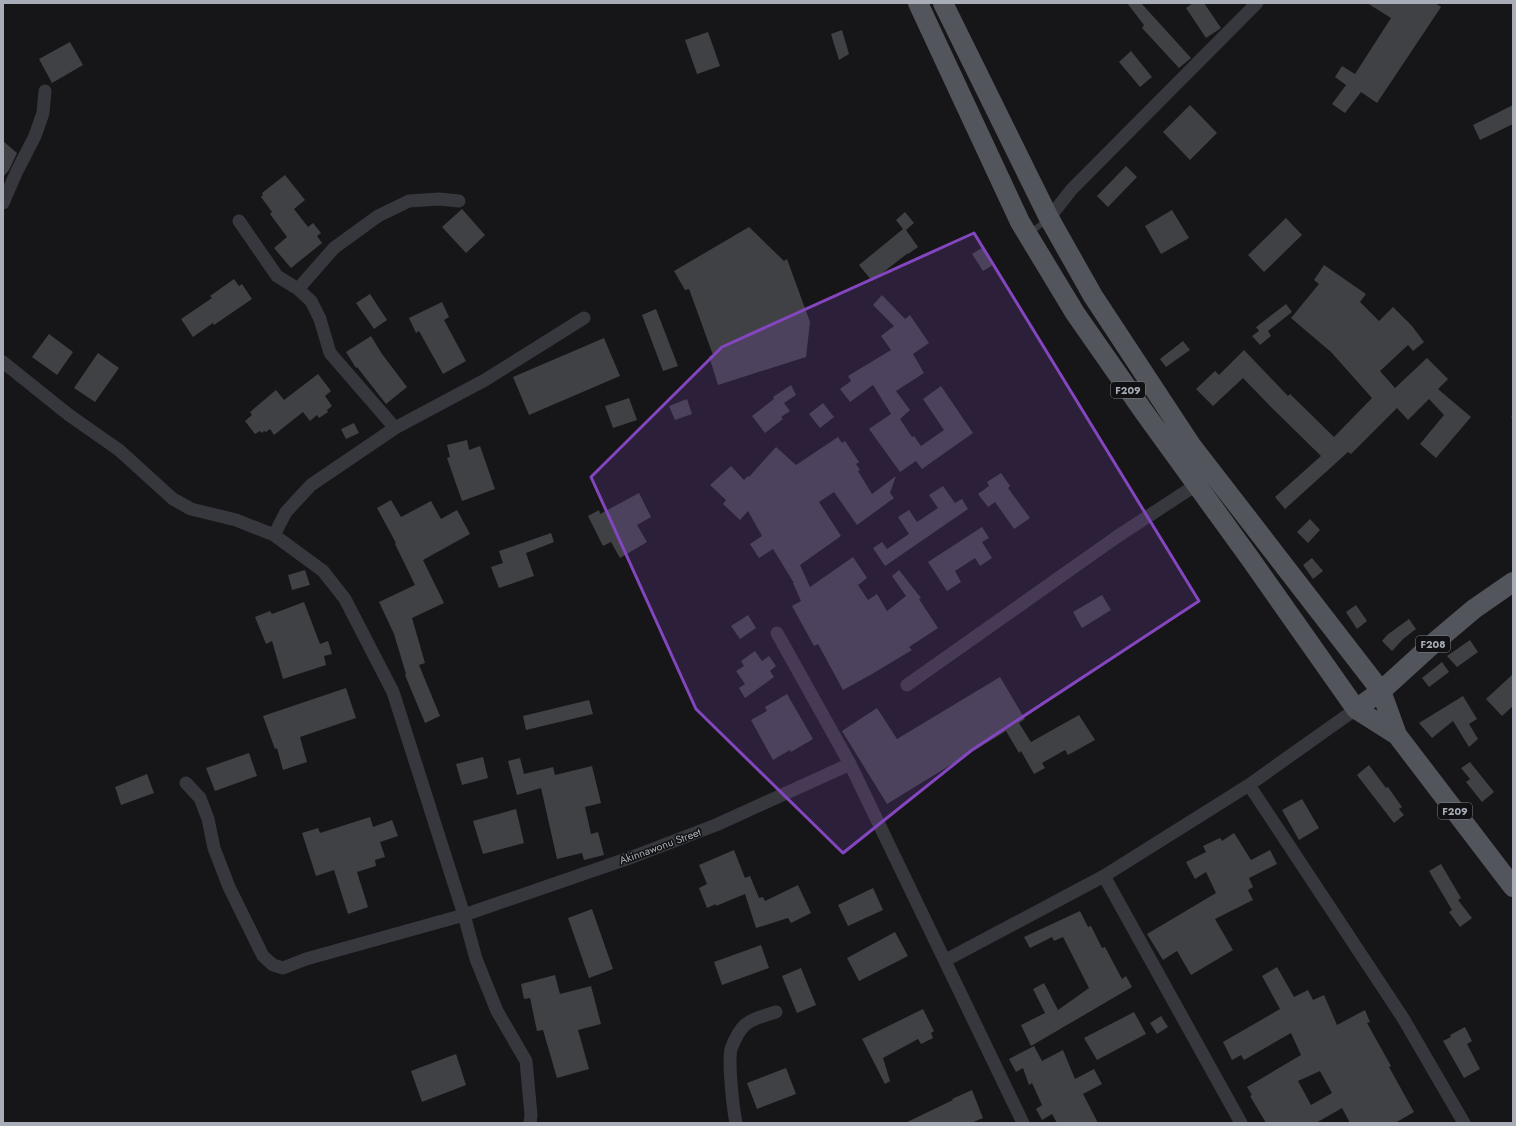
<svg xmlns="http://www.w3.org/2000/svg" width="1516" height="1126" viewBox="0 0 1516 1126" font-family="Jost,sans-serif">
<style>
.building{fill:#404145;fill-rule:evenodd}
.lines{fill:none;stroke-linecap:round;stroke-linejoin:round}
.path{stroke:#3d3f44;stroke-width:2.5;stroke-dasharray:2 3;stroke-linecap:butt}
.service{stroke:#37383d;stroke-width:6}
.minor{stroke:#37383d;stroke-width:13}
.primary{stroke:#53555c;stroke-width:20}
.marked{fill:#8446be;fill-opacity:0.2;stroke:#8446be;stroke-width:3;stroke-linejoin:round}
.labels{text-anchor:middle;stroke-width:3;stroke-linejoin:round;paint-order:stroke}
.shield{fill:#111113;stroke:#7b7e86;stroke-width:1}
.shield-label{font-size:10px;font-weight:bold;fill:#a8adb8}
.street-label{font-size:11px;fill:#a8adb8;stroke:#111113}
</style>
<rect width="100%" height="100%" fill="#161618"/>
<!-- building -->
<path class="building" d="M1127 3H1141L1191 58 1179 68 1142 28 1144 25Z
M1193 3H1204L1221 28 1206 38 1186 8Z
M1367 3H1435L1441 7 1377 103 1361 92 1345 113 1332 104 1346 85 1335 77 1342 66 1355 74 1391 18Z
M842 30 849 54 839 60 831 34Z
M708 32 720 66 697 74 685 40Z
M70 42 83 65 52 83 39 59Z
M1131 51 1152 77 1140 87 1119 62Z
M1190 105 1217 133 1190 160 1163 132Z
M1513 105V124L1480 140 1473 125Z
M3 141 17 153 9 170 3 177Z
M1126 166 1137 177 1108 207 1097 196Z
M285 175 305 200 294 209 308 227 313 223 321 233 317 236 322 243 291 268 274 248 287 237 270 214 272 212 261 197 263 195 262 193Z
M462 209 485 235 466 253 442 227Z
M1172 210 1189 238 1161 254 1145 226Z
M905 212 914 223 906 230 918 247 908 254V253L872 281 859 265 903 229 896 220Z
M1286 218 1302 235 1264 272 1248 255Z
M749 227 784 261 787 259 810 322 806 357 718 385 709 356 713 355 689 289 685 290 674 271Z
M982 248 993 265 983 271 972 254Z
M1324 265 1366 294 1360 302 1379 321 1393 307 1412 326 1424 342 1413 351 1408 345 1380 371 1395 388 1427 358 1448 379 1438 389 1471 417 1436 458 1420 444 1444 415 1429 399 1408 420 1397 408 1351 454 1348 452 1285 509 1275 497 1321 456 1270 406 1243 378 1213 406 1196 389 1215 371 1219 375 1244 350 1288 396 1290 394 1334 437 1372 398 1331 352 1291 318 1319 284 1314 280Z
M234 279 239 286 242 284 252 299 214 325 213 323 193 337 181 319 212 298 210 296Z
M370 294 387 320 374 329 356 303Z
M882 295 905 319 910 315 929 343 913 354 924 373 896 391 910 410 900 419 912 437 914 436 921 446 944 430 923 399 941 386 973 433 922 469 916 461 900 472 869 429 891 414 873 385 850 402 840 389 851 381 848 376 891 350 881 336 894 326 873 305Z
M442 302 449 317 444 320 466 361 443 374 419 331 416 333 409 318Z
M1286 304 1292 312 1268 331 1271 336 1260 345 1252 336 1259 331 1256 327Z
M656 309 678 366 663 371 642 315Z
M49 334 73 352 57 375 32 357Z
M371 336 382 354 407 387 386 404 357 367 356 368 346 352Z
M604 338 620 376 529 415 513 377Z
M1183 341 1190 350 1166 367 1160 359Z
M98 353 119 368 95 402 74 388Z
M318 374 331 391 325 396 332 406 327 410 328 412 319 418 317 415 310 421 303 412 274 435 270 429 266 432 264 431 262 433 260 431 255 434 245 421 252 415 250 412 276 390 284 400Z
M791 385 796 395 784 403 790 411 781 417 783 419 765 433 752 416 774 399 773 397Z
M629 398 637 420 613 428 605 406Z
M687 399 692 414 675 420 669 406Z
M823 403 834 417 820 428 809 414Z
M354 423 359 433 346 439 341 429Z
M838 437 842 443 845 441 859 462 856 464 860 470 858 471 872 494 896 476 890 493 894 498 857 525 834 492 819 502 841 536 800 565 810 587 853 557 867 578 858 585 868 600 877 594 887 611 906 596 892 576 899 570 921 598 919 599 938 628 909 647 912 650 872 674 843 690 818 644 814 646 792 606 801 601 793 583H794L773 549 759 558 750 544 762 536 748 511 740 520 723 504 726 500 710 485 731 466 744 480 748 476 749 477 776 447 796 465Z
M467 440 469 450 480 446 495 489 462 501 447 458 450 457 447 445Z
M1001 473 1010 486 1008 488 1030 518 1014 529 995 502 988 507 978 494 989 486 987 482Z
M943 486 955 503 962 499 968 509 885 566 873 548 882 542 887 549 909 534 898 517 909 510 917 522 938 508 929 495Z
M639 493 651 517 637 525 647 542 620 558 611 542 603 546 588 516 599 510 600 514Z
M391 500 401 517 431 501 441 519 457 510 470 534 423 560 444 603 412 618 425 663 419 665 440 716 425 723 405 675 406 674 394 634 379 602 415 585 395 544 396 543 377 508Z
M1310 519 1320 530 1308 543 1297 532Z
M982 527 989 538 982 542 992 558 980 566 975 558 955 571 961 582 947 591 928 562Z
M551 533 554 542 526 553 534 576 499 588 491 567 503 563 499 551Z
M1312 558 1323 571 1313 579 1303 565Z
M305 570 310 585 292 590 288 575Z
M1102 595 1111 610 1082 628 1073 612Z
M304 602 320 644 328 641 332 654 324 656 326 665 283 679 272 641 266 644 255 617 270 611 272 614Z
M1356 605 1367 621 1357 629 1346 612Z
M748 615 756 628 740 639 731 626Z
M1409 619 1416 629 1403 639 1392 651 1382 641 1387 635Z
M1470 640 1478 652 1457 667 1447 656Z
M755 651 762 661 769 656 776 666 770 671 774 677 745 698 739 688 745 684 736 671 744 666 741 661Z
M1442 662 1449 672 1429 687 1422 678Z
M1513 674V706L1502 716 1486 699Z
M1000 677 1025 719 1019 723 1031 742 1079 715 1095 740 1068 755 1065 750 1042 763 1045 768 1034 774 1021 751 1019 753 1006 731 887 804 842 731 877 708 897 739Z
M346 688 356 718 300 737 307 762 283 770 277 748 275 749 263 716Z
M787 694 813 739 791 752 790 750 773 760 751 720 767 711 765 707Z
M1463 696 1477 719 1469 724 1478 739 1469 747 1453 721 1432 738 1419 723Z
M589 700 593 714 526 730 523 716Z
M249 753 257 776 215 791 206 768Z
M483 757 488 778 462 785 456 764Z
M520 758 524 774 553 767 555 775 592 766 601 803 585 807 591 834 598 832 604 855 584 860 582 853 557 859 541 788 517 795 508 761Z
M1470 762 1494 792 1482 802 1466 782 1470 779 1461 768Z
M1369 765 1386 788 1388 787 1402 807 1399 809 1404 815 1394 823 1357 775Z
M147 774 154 793 121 805 115 787Z
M1302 799 1319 828 1299 840 1282 810Z
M516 809 524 843 483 854 473 821Z
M370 817 373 827 392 820 398 836 380 842 385 857 375 860 376 866 357 872 368 907 348 914 334 870 316 876 302 833 318 828 320 833Z
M1234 833 1251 860 1270 850 1277 864 1249 878 1253 887 1248 890 1253 900 1215 919 1233 950 1191 975 1177 951 1163 960 1147 934 1216 893 1206 872 1195 879 1186 862 1206 852 1203 846 1220 838 1222 841Z
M734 850 745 878 750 876 759 898 763 897 765 901 798 885 811 913 791 923 788 918 756 928 745 894 716 906V904L707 908 699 888 707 884 699 865Z
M1441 864 1461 898 1458 900 1472 918 1460 927 1449 912 1452 910 1429 871Z
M873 888 883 910 848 926 838 905Z
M592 909 613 969 589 978 568 918Z
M1080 911 1088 927 1091 926 1102 948 1105 947 1122 979 1126 976 1132 987 1031 1046 1021 1025 1045 1013 1033 989 1044 983 1058 1010 1089 988 1063 937 1054 941 1052 937 1030 948 1024 937Z
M895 932 908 956 859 981 847 958Z
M761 945 769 968 722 985 714 962Z
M1277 967 1294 997 1308 990 1313 1000 1324 995 1337 1025 1365 1010 1370 1022 1367 1023 1391 1066 1389 1067 1414 1112 1395 1123H1350L1342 1108 1316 1123H1266L1250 1096 1252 1095 1247 1087 1301 1055 1291 1033 1244 1060 1241 1055 1232 1060 1223 1042 1280 1009 1262 976ZM1320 1071 1332 1093 1311 1105 1298 1081Z
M801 968 816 1005 797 1013 782 976Z
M555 975 560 994 591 986 601 1024 578 1030 589 1069 557 1078 543 1030 537 1031 530 998 524 999 521 984Z
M923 1009 934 1031 931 1033 933 1038 921 1044 918 1039 883 1058 890 1081 885 1084 862 1039Z
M1134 1012 1146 1034 1097 1060 1084 1038Z
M1161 1016 1168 1027 1157 1034 1150 1023Z
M1465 1027 1472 1041 1467 1044 1480 1069 1464 1078 1443 1041 1451 1037 1450 1035Z
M1034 1046 1042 1061 1063 1050 1075 1079 1094 1069 1102 1084 1083 1094 1098 1123H1057L1052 1114 1042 1120 1036 1109 1042 1105 1032 1083 1029 1085 1023 1068 1016 1072 1009 1059Z
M456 1054 466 1085 422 1102 411 1071Z
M786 1068 796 1094 757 1109 747 1083Z
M972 1090 983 1118 971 1123H905L953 1100 952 1099Z"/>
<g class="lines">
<!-- path -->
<path class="path" d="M1512 416 1513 417"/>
<!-- service -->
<path class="service" d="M1030 233 1048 219"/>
<!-- minor -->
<path class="minor" d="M3 203 17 171 35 136 43 113 45 91
M1049 218 1072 189 1257 3
M239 221 277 276 298 289 311 301 320 319 330 353 395 428
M298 289 334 248 378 216 409 201 439 199 459 201
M3 362 69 415 119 450 173 499 191 509 236 520 274 535
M777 633 850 764 1023 1123
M907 685 1118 536 1196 485
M186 783 200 798 208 819 214 848 229 887 263 956 273 965 283 968 306 959 464 915 635 856 716 825 850 764
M1249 785 1403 1018 1464 1123
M1104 876 1241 1123
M946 960 1104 876 1249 785 1356 709
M530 1123 531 1115 526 1061 497 1011 476 959 464 915 393 692 345 599 323 571 274 535 286 512 311 485 395 428 485 380 584 318
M736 1123C733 1108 728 1063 731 1049 734 1041 738 1031 745 1025 753 1018 766 1015 776 1012"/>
<!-- primary -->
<path class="primary" d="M918 3 1020 222 1075 313 1144 412 1249 557 1356 709 1397 735
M943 3 1049 218 1093 296 1191 445 1381 691 1397 735 1513 887
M1356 709 1381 691 1436 641 1474 609 1513 582"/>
</g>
<!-- marked area -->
<path class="marked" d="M974 233 1199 601 972 750 843 853 696 709 591 477 722 347Z"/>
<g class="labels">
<!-- shield labels -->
<g class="shield">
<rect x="1111" y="382" width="34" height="16" rx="3"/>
<rect x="1416" y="636" width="34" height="16" rx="3"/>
<rect x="1438" y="803" width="34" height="16" rx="3"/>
</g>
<g class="shield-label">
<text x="1128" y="394">F209</text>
<text x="1433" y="648">F208</text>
<text x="1455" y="815">F209</text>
</g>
<!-- street labels -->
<g class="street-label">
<text transform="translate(660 846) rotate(-20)" y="4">Akinnawonu Street</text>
</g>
</g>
<!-- border -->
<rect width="1516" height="1126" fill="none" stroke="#a8adb8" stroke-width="8"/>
</svg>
